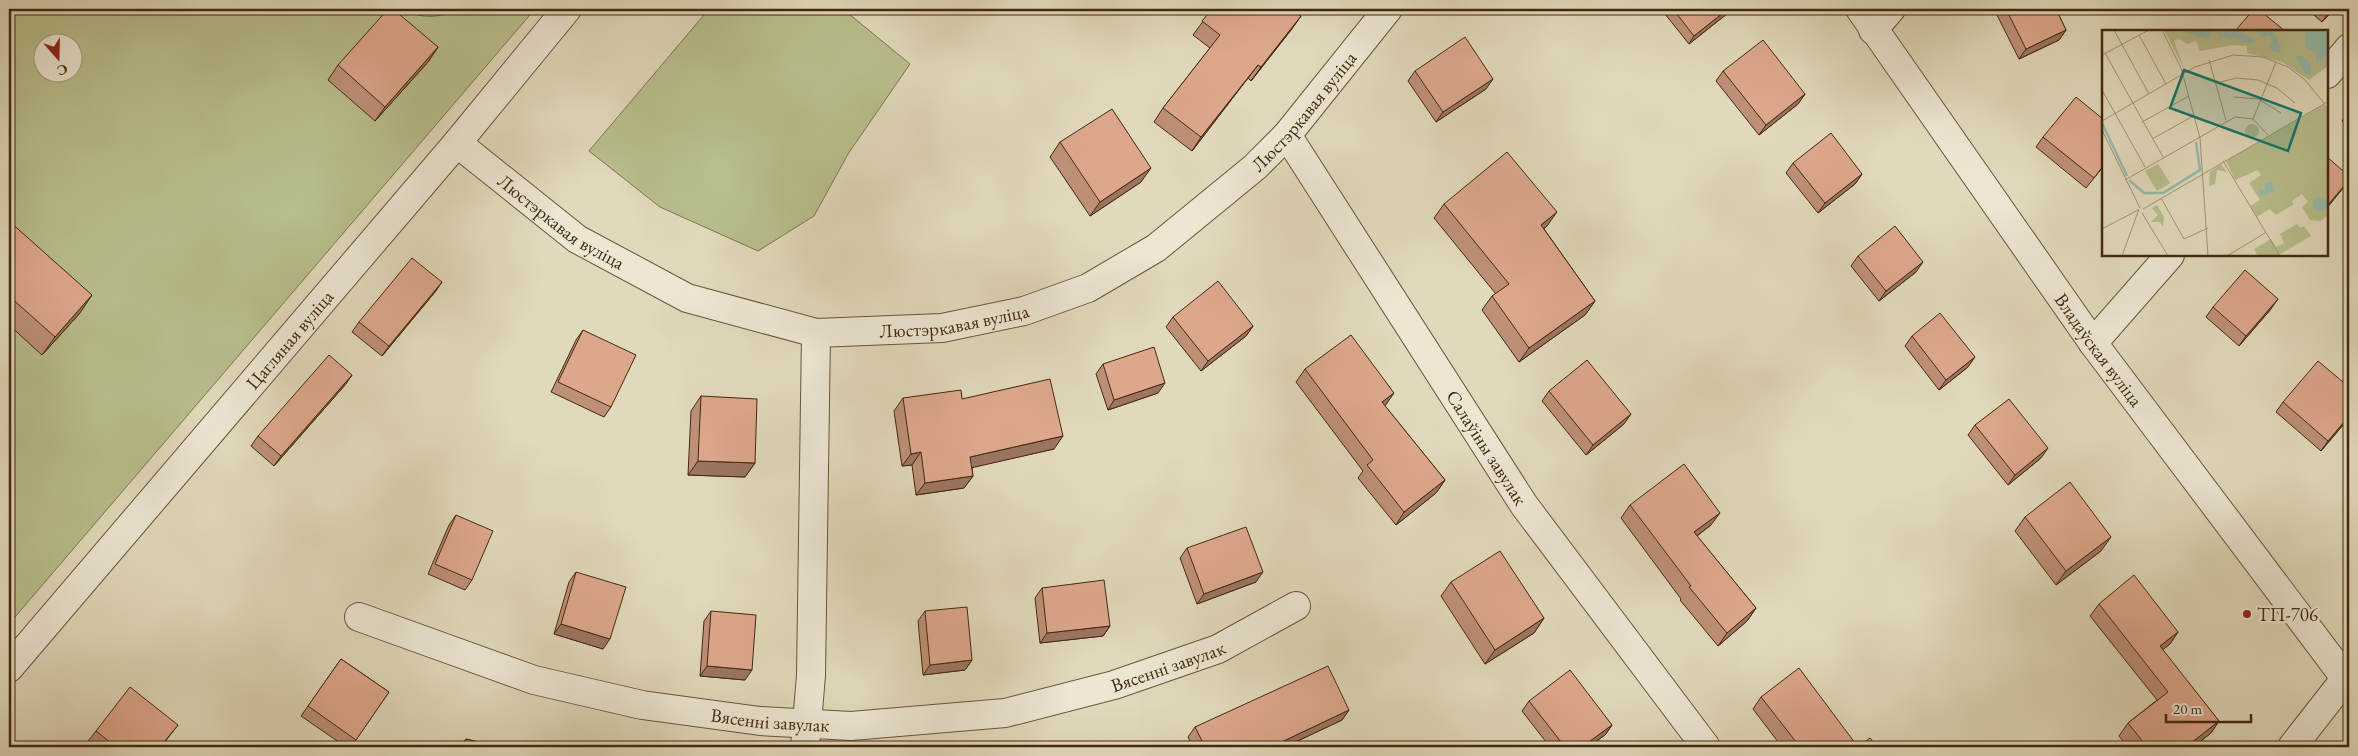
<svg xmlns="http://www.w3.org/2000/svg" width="2358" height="756" viewBox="0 0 2358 756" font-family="'EB Garamond',serif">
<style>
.green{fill:#b8be8c;stroke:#7e744d;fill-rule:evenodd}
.water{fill:#95bbaa;stroke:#74816c}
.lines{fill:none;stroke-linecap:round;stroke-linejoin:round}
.minor-casing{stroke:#6a5539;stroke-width:30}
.minor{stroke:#ece6d3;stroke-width:28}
.wall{fill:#be9078;stroke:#43290e}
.shaded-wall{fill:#9b7562;stroke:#43290e}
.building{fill:#dda78c;stroke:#43290e}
.poi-dot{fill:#8f2418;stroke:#ece6d3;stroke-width:2}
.labels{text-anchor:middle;stroke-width:5;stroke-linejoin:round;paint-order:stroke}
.street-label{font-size:19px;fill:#43290e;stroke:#ece6d3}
.poi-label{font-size:19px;fill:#43290e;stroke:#ece6d3;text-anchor:start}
.inset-river{fill:none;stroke:#95bbaa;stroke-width:2.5}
.inset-road{fill:none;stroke:#a29376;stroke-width:1}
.view{fill:#0f766e;fill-opacity:0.15;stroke:#0f766e;stroke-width:2.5}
.inset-edge{fill:none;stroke:#43290e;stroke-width:2.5}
</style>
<rect width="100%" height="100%" fill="#e1d9bb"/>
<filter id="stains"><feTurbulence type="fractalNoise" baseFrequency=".004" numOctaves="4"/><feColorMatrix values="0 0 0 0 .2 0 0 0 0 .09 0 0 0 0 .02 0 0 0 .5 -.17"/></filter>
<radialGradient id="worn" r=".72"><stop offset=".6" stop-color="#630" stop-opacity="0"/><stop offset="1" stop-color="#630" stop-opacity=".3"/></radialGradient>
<!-- green -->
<path class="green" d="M9 9H535L9 624ZM42 42H72V72H42Z
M709 9H843L910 64 848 154 814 216 758 251 660 207 589 151Z"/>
<!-- water -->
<path class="water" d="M405 9H456C440 18 422 20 405 9Z"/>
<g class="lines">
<!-- minor casing -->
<g class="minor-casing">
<g id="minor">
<path id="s1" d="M1860 9 2093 343 2349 683"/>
<path d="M1873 30 1891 9"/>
<path d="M2327 74 2349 48"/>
<path id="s2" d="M1287 135 1524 505 1706 747"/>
<path id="s3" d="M457 143 577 239 687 298 816 333 942 328 1024 311 1088 288 1156 248 1255 167 1287 135 1388 9"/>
<path d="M2093 343 2170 255"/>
<path id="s4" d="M359 617 534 680 642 705 760 721 851 726 1005 713 1114 685 1218 649 1296 606"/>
<path id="s5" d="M9 668 457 143 567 9"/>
<path d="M805 747 811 675 816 333"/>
<path d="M2292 747 2349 674"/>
</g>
</g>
<!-- minor -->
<use href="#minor" class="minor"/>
</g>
<!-- wall -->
<path class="wall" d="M1212 9H1295L1293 11 1301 16 1291 30 1251 81 1248 78 1192 151 1154 122 1163 108 1210 48 1193 35Z
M1661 9H1733L1689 44Z
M1994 9H2056L2066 30 2059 40 2019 59Z
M2307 9H2334L2322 22Z
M438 47 428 62 375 121 328 80 338 65Z
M1415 71 1486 89 1436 122 1408 81Z
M1723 71 1805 94 1798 104 1759 135 1716 81Z
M2349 111V128L2342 121Z
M2043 137 2103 167 2086 188 2036 147Z
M1060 142 1141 182 1090 216 1050 157Z
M1793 163 1862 174 1855 184 1818 213 1786 173Z
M1444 204 1547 226 1544 229 1595 301 1585 315 1519 362 1482 310 1492 296 1496 294 1434 218Z
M9 221 80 313 42 355 9 325Z
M1858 256 1916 272 1879 301 1851 266Z
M442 282 435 292 382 356 352 332 359 322Z
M2213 307 2271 309 2239 346 2206 317Z
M1173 317 1253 326 1246 336 1201 371 1166 327Z
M583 330 611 407 604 417 551 392 576 340Z
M1912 336 1968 367 1939 390 1905 346Z
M1103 364 1158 393 1108 410 1096 374Z
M1305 369 1385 406 1445 480 1436 493 1396 525 1358 478 1363 471 1296 382Z
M352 375 345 385 274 466 251 446 258 436Z
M1549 391 1624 424 1586 455 1542 401Z
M701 396 755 463 745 477 688 475 691 411Z
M903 398 1054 449 972 467 973 476 964 488 916 495 912 465 902 466 894 411Z
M2283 402 2349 418 2321 451 2276 412Z
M1975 425 2041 458 2008 485 1968 435Z
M1630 505 1711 525 1697 536 1756 608 1747 621 1718 646 1680 600 1681 599 1621 518Z
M456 515 472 580 465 590 428 574 449 525Z
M2025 517 2101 551 2056 585 2015 531Z
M1187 548 1256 582 1197 604 1180 558Z
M576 572 603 649 554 634 569 582Z
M1451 582 1544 618 1534 633 1485 664 1441 596Z
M1042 588 1110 626 1103 636 1040 643 1035 598Z
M2099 604 2178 632 2170 644 2162 650 2219 721 2211 733 2193 747H2128L2119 736 2128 723 2157 700 2090 616Z
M711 611 745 680 700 676 704 621Z
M925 611 972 660 965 670 923 675 918 621Z
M341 659 389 692 351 747H346L301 716Z
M1761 697 1858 747H1877H1782L1753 709Z
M1529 701 1612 725 1605 735 1588 747H1550L1522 711Z
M1349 710 1342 720 1285 747H1193L1188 737 1195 727Z
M178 725 161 747H96L88 741 96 731Z
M466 739 499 747H460Z"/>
<!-- shaded-wall -->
<path class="shaded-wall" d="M1728 9H1733L1689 44 1694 36Z
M2332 9H2334L2322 22 2329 12Z
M1301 16 1291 30 1251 81 1261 67Z
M2066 30 2059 40 2019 59 2026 49Z
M438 47 428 62 375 121 385 107Z
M1258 65 1248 78 1192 151 1201 137Z
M1493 79 1486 89 1436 122 1443 112Z
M1805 94 1798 104 1759 135 1766 125Z
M1151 168 1141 182 1090 216 1100 202Z
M1862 174 1855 184 1818 213 1825 203Z
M2349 180 2344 187 2327 208V206Z
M1557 212 1547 226 1531 239 1541 225Z
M1923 262 1916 272 1879 301 1886 291Z
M442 282 435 292 382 356 389 346Z
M92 295 80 313 42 355 55 337Z
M2278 299 2271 309 2239 346 2246 336Z
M1595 301 1585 315 1519 362 1529 348Z
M1253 326 1246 336 1201 371 1208 361Z
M1975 357 1968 367 1939 390 1946 380Z
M352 375 345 385 274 466 281 456Z
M1165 383 1158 393 1108 410 1114 400Z
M1394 393 1385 406 1382 402Z
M1631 414 1624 424 1586 455 1593 445Z
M2349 416V418L2321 451 2328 441Z
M1063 436 1054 449 962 470 970 457Z
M2048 448 2041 458 2008 485 2015 475Z
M921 452 912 465 902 466 911 454Z
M698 461 755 463 745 477 688 475Z
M973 476 964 488 916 495 925 483Z
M1445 480 1436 493 1396 525 1404 512Z
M1720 513 1711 525 1685 545 1694 532Z
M2111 537 2101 551 2056 585 2066 571Z
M1263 572 1256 582 1197 604 1204 594Z
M1756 608 1747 621 1718 646 1727 633Z
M1544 618 1534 633 1485 664 1495 650Z
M561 624 610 639 603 649 554 634Z
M1110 626 1103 636 1040 643 1047 633Z
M2178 632 2170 644 2151 659 2160 646Z
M972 660 965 670 923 675 930 665Z
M707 666 752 670 745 680 700 676Z
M1349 710 1342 720 1285 747H1271Z
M2219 721 2211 733 2193 747H2186Z
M1612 725 1605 735 1588 747H1582Z"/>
<!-- building -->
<path class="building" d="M388 9H393L438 47 385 107 338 65Z
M1212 9H1293L1292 10 1301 16 1261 67 1258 65 1201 137 1163 108 1220 35 1202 21Z
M1673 9H1728L1694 36Z
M2006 9H2056L2066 30 2026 49Z
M2254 9H2258L2285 31H2235Z
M2326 9H2332L2329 12Z
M1465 37 1493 79 1443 112 1415 71Z
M1763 40 1805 94 1766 125 1723 71Z
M2076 97 2103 119V166L2094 178 2043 137Z
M1112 109 1151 168 1100 202 1060 142Z
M1831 133 1862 174 1825 203 1793 163Z
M1507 152 1557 212 1541 225 1595 301 1529 348 1492 296 1509 284 1444 204Z
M2327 157 2349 176V180L2327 206Z
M9 221 92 295 55 337 9 296Z
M1895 226 1923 262 1886 291 1858 256Z
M412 258 442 282 389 346 359 322Z
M2245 270 2278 299 2246 336 2213 307Z
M1218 281 1253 326 1208 361 1173 317Z
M1940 313 1975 357 1946 380 1912 336Z
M583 330 636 355 611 407 558 382Z
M1351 335 1394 393 1382 402 1445 480 1404 512 1367 465 1373 460 1305 369Z
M1154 347 1165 383 1114 400 1103 364Z
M329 355 352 375 281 456 258 436Z
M1587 360 1631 414 1593 445 1549 391Z
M2318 361 2349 387V416L2328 441 2283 402Z
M1050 379 1063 436 970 457 973 476 925 483 921 452 911 454 903 398 961 390 962 399Z
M701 396 757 399 755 463 698 461Z
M2009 399 2048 448 2015 475 1975 425Z
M1684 464 1720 513 1694 532 1756 608 1727 633 1689 587 1691 586 1630 505Z
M2070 482 2111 537 2066 571 2025 517Z
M456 515 493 531 472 580 435 564Z
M1246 527 1263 572 1204 594 1187 548Z
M1500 551 1544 618 1495 650 1451 582Z
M576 572 626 587 610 639 561 624Z
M2134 575 2178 632 2160 646 2219 721 2186 747H2147L2128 723 2168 692 2099 604Z
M1104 580 1110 626 1047 633 1042 588Z
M967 607 972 660 930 665 925 611Z
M711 611 756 615 752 670 707 666Z
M341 659 389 692 356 740 308 706Z
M1328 666 1349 710 1271 747H1205L1195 727Z
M1799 668 1858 747 1870 738 1877 747H1800L1761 697Z
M1570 670 1612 725 1582 747H1565L1529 701Z
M130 687 178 725 160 747H116L96 731Z
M466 739 499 747H464Z"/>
<!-- markers -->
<circle class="poi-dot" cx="2247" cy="614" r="5"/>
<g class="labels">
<!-- street labels -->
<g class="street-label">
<text dy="7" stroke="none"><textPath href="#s3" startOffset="971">Люстэркавая вуліца</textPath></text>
<text dy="7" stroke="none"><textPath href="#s3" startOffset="131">Люстэркавая вуліца</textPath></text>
<text dy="7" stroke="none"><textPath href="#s3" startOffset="551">Люстэркавая вуліца</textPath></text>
<text dy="7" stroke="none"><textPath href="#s5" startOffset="432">Цагляная вуліца</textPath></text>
<text dy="7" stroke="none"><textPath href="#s1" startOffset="416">Владаўская вуліца</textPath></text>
<text dy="7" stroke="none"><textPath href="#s2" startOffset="371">Салаўіны завулак</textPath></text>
<text dy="7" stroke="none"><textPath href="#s4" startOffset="831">Вясенні завулак</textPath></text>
<text dy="7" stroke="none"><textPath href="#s4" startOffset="426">Вясенні завулак</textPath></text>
</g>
<!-- poi labels -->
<g class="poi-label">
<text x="2257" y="621">ТП-706</text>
</g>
</g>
<!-- overview -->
<g transform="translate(2102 30)">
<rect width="226" height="226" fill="#e1d9bb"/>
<path d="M62 0H226V36L207 50 180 32 145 23V16L131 15 98 21 94 11 85 14 77 9 72 11 83 40ZM223 74 226 79V186L218 191 208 190 200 177 206 172 200 164 190 171 192 174 174 185 168 179 155 187 148 176 158 170 147 153 159 145 156 140 133 150 124 131ZM143 101a7 7 0 1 1 14 0a7 7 0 1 1-14 0ZM56 134 68 153 55 161 43 141ZM119 134 125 142 115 140 113 154 107 156 108 142ZM55 175 62 187 61 197 58 192H49L56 185 50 178ZM195 194 198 198 202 196 209 206 175 226H156L152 219 169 209 174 217 182 213 178 204Z" fill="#b8be8c"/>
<path d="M77 0H111L106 9ZM115 0H135L153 9V12L147 14 128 6 133 11 120 6 114 11 117 8 114 1 126 5ZM150 0H170L179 16 178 23 170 21 166 15 170 14 169 5 161 7ZM203 0H226V27L222 33V27L215 33 214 22 204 18ZM198 25 209 33 208 45 204 44 196 32 194 26ZM169 151 173 161 159 166 157 158 163 161V153ZM211 174a7 7 0 1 1 14 0a7 7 0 1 1-14 0Z" fill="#95bbaa"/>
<path class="inset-river" d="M0 93 25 146M27 150 42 163H61L98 140 94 112"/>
<path class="inset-road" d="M12 0 47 64M60 0 79 38 98 108 106 226M37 5 64 54M3 23 61 127M0 25 47 0M107 30 124 90M114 53 135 48 156 50 175 58 193 73M0 60 43 137M132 67 156 69 179 83M151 89 174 32M0 91 93 37 131 25 161 27 186 37 203 50 222 73M40 92 87 66M0 100 38 178M50 109 93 85M121 131 178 226M23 150 133 87 151 89 166 105M59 168 82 209 106 198M41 179 227 71M40 183 66 226M0 199 36 180M20 226 37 179M125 226 163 203"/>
<path class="view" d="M82 40 199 83 186 121 68 78Z"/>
<rect width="226" height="226" class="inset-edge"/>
</g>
<!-- margin -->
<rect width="2358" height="756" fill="none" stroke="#e1d9bb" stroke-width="30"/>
<rect x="10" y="10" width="2338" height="736" fill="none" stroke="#43290e" stroke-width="2.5"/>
<rect x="15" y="15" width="2328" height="726" fill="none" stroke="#43290e"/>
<!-- north arrow -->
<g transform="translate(58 58) rotate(160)"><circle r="24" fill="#ece6d3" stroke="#a89a84"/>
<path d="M0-4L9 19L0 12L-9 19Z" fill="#8f2418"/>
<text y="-8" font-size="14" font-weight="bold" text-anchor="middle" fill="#43290e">С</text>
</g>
<!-- scale -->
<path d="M2166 714v8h85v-8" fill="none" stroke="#43290e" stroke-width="2.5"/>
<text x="2173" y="714" font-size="15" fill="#43290e" stroke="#ece6d3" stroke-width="4" paint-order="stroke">20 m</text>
<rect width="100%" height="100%" filter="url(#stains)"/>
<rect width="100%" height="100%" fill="url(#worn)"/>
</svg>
